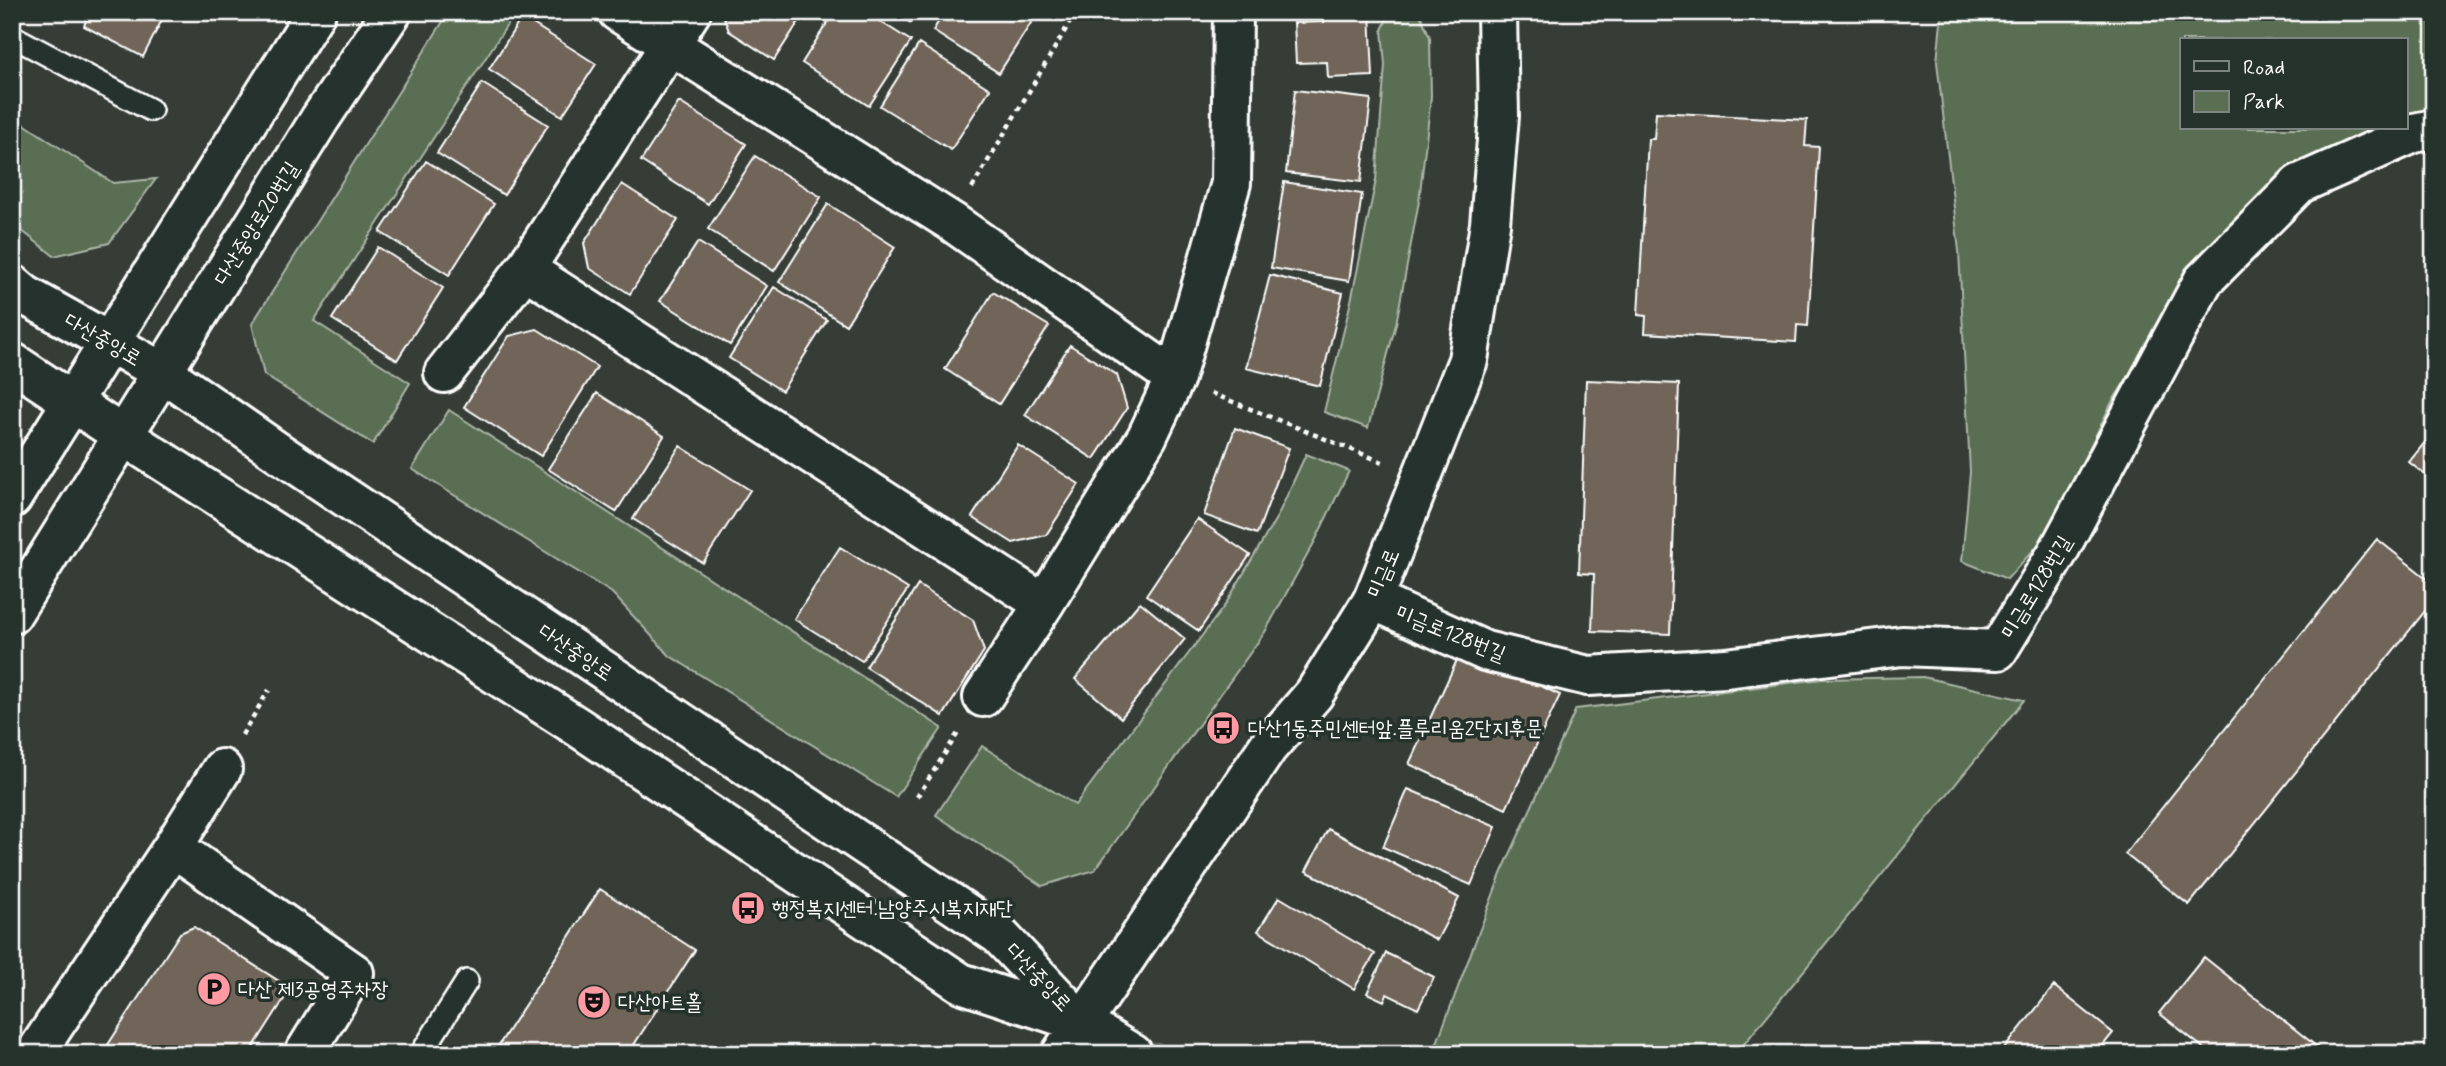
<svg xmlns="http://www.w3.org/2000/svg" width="2446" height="1066" viewBox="0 0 2446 1066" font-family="Mynerve,'Poor Story',sans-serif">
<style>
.green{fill:#5a6e52;stroke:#acb6a8;stroke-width:2}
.building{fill:#706559;stroke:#fff;stroke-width:2}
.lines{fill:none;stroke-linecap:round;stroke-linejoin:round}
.service-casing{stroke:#fff;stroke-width:26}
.minor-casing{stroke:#fff;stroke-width:44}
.tertiary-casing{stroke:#fff;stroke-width:44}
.path{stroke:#fff;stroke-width:4.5;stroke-dasharray:5 5;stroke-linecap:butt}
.service{stroke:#26332d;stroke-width:21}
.minor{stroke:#26332d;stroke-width:38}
.tertiary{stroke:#26332d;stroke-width:38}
.labels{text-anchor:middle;stroke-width:7;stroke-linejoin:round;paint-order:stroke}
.street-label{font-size:21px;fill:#fff;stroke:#26332d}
.poi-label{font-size:21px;fill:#fff;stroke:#26332d;text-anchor:start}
</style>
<rect width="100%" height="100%" fill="#353d36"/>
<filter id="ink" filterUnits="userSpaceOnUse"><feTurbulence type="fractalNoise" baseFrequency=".0143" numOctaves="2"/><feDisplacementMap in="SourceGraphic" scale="14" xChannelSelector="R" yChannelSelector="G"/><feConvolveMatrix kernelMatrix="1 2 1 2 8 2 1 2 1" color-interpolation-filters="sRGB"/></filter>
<g filter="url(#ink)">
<!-- green -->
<path class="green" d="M449 12H508L513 16 314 321 410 383 373 444 264 375 252 324Z
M1390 12H1419L1430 37 1431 97 1419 201 1396 324 1368 428 1324 412 1351 301 1376 180 1385 65 1382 30Z
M1942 12H2434V103L2427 110 2406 120V40H2182V128H2389L2211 247 2112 402 2047 535 2007 579 1962 561 1970 472 1959 251 1937 62Z
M12 116 113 183 156 179 109 243 54 256 12 223Z
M449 410 942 728 896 797 670 656 612 593 412 469Z
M1306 454 1349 471 1315 541 1265 632 1095 870 1042 886 936 815 982 746 1075 805 1225 605 1278 515Z
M1923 677 2024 700 1736 1054H1442L1435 1048 1501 874 1576 709 1822 679Z"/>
<!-- building -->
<path class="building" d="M89 12H166L143 57 84 26Z
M722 12H805L774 60 729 31Z
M834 12H865L911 41 869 106 802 63Z
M894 12H918L911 23Z
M944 12H1038L999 73 933 31Z
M1324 12H1370L1373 76 1328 78 1327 62 1296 63 1294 23 1324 22Z
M522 17 596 64 562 116 489 69Z
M919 44 990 89 951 150 880 106Z
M482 83 548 125 504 195 437 153Z
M1295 90 1371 99 1361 182 1286 173Z
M679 102 746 144 708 204 641 161Z
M1656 112 1807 120 1805 146 1819 147 1808 326 1797 325 1796 342 1645 333 1646 316 1638 315 1648 139H1654Z
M755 156 821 197 774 271 708 229Z
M426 161 494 204 449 275 380 232Z
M1284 182 1362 194 1349 281 1271 268Z
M622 184 678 220 630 294 589 268 584 243Z
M828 204 895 247 846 325 779 282Z
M698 242 767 286 730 345 660 301Z
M378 247 443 288 397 360 332 319Z
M1270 275 1343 293 1320 386 1246 368Z
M774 287 827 320 782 391 729 358Z
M993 292 1049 326 999 404 945 369Z
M537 329 597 367 541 456 464 407 509 336Z
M1070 345 1117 375 1127 408 1094 459 1025 415Z
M1586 380 1679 384 1670 634 1592 631 1594 574 1579 573Z
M597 393 664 436 616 512 548 469Z
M1235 428 1289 448 1257 534 1204 515Z
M2434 431V482L2409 462Z
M1018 445 1079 484 1046 535 1013 543 972 517Z
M680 446 750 490 703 563 633 519Z
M1197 519 1250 555 1199 631 1146 595Z
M2377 539 2434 584V600L2189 905 2125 854Z
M840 547 908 589 862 661 794 619Z
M918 585 973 620 984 651 943 716 866 667Z
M1140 602 1185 639 1121 718 1075 679Z
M1462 649 1560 695 1506 809 1409 764Z
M1408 789 1496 827 1471 885 1383 847Z
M1328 829 1459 898 1437 940 1306 871Z
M600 889 695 950 628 1054H493Z
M1279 897 1375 954 1354 989 1258 931Z
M194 927 282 983 286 996 249 1054H102L180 933Z
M1386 953 1434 977 1418 1009 1387 994 1384 1001 1367 993Z
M2204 957 2326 1054H2211L2159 1013Z
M2054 986 2113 1033 2096 1054H2000Z"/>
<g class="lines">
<!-- service casing -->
<g class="service-casing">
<path id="service" d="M12 36 151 110
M421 1054 467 981"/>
</g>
<!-- minor casing -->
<g class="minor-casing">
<path id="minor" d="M618 12 952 222 1175 378
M691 12 525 269 1044 604
M444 373 525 269
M1373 600 1485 651 1588 676 1726 668 1902 646 1998 650 2058 552 2203 281 2299 184 2414 133 2434 129
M983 697 1044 604 1147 437 1175 378 1231 183 1233 12
M173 847 354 973 304 1054
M35 1054 173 847 222 769"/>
</g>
<!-- tertiary casing -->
<g class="tertiary-casing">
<path id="tertiary" d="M12 284 25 295 164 373 275 450 999 935 1078 1019
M12 362 122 435 578 727 961 983 1082 1023 1133 1054
M12 498 316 12
M12 614 320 119 392 12
M1061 1054 1268 747 1314 694 1373 600 1468 360 1490 224 1499 116 1497 12"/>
</g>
<!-- path -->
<path class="path" d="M972 188 1076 12
M1211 393 1385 463
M242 735 269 690
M917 797 960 730"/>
<!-- service -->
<use href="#service" class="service"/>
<!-- minor -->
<use href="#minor" class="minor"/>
<!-- tertiary -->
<use href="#tertiary" class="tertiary"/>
</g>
</g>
<!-- icons -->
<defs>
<g id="bus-disc" transform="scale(1.75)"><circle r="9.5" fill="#ff9aa2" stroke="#26332d"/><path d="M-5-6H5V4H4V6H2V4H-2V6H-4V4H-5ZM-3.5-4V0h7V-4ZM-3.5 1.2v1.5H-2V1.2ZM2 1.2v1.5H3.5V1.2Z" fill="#111"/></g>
<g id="parking-disc" transform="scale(1.75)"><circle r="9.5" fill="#ff9aa2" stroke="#26332d"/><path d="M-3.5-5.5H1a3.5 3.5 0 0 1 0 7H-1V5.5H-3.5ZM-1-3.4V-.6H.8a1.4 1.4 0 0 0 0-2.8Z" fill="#111"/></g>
<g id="theatre-disc" transform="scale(1.75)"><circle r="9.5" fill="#ff9aa2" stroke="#26332d"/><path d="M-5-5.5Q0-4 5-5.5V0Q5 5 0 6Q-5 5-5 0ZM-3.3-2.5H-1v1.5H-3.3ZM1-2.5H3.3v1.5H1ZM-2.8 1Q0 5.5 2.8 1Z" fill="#111"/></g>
</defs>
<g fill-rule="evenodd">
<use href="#bus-disc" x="1223" y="728"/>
<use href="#bus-disc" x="748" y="908"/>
<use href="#parking-disc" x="214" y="989"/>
<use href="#theatre-disc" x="594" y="1002"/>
</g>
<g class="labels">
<!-- street labels -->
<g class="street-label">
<text transform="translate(256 223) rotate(-58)" y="7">다산중앙로20번길</text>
<text transform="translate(103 339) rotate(30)" y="7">다산중앙로</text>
<text transform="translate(1383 573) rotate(-67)" y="7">미금로</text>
<text transform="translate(2036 587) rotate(-59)" y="7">미금로128번길</text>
<text transform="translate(1451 633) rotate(22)" y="7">미금로128번길</text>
<text transform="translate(576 652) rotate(34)" y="7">다산중앙로</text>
<text transform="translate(1039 977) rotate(47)" y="7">다산중앙로</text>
</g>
<!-- poi labels -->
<g class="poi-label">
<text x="1248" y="735">다산1동주민센터앞.플루리움2단지후문</text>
<text x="772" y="915">행정복지센터.남양주시복지재단</text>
<text x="238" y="996">다산 제3공영주차장</text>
<text x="618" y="1009">다산아트홀</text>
</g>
</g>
<!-- margin -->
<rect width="2446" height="1066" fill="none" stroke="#26332d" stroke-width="42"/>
<rect x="21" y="21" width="2404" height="1024" fill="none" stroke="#fff" stroke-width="2.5" filter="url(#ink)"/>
<!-- legend -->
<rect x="2180" y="38" width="228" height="91" fill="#26332d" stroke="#7d8581" stroke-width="2"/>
<rect x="2194" y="61" width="35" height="10" fill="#26332d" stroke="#7d8581" stroke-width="2"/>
<text x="2243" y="74" font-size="21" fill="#ffffff">Road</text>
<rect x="2194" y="91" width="35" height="21" fill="#5a6e52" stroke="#7d8581" stroke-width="2"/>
<text x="2243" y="108" font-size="21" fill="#ffffff">Park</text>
</svg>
